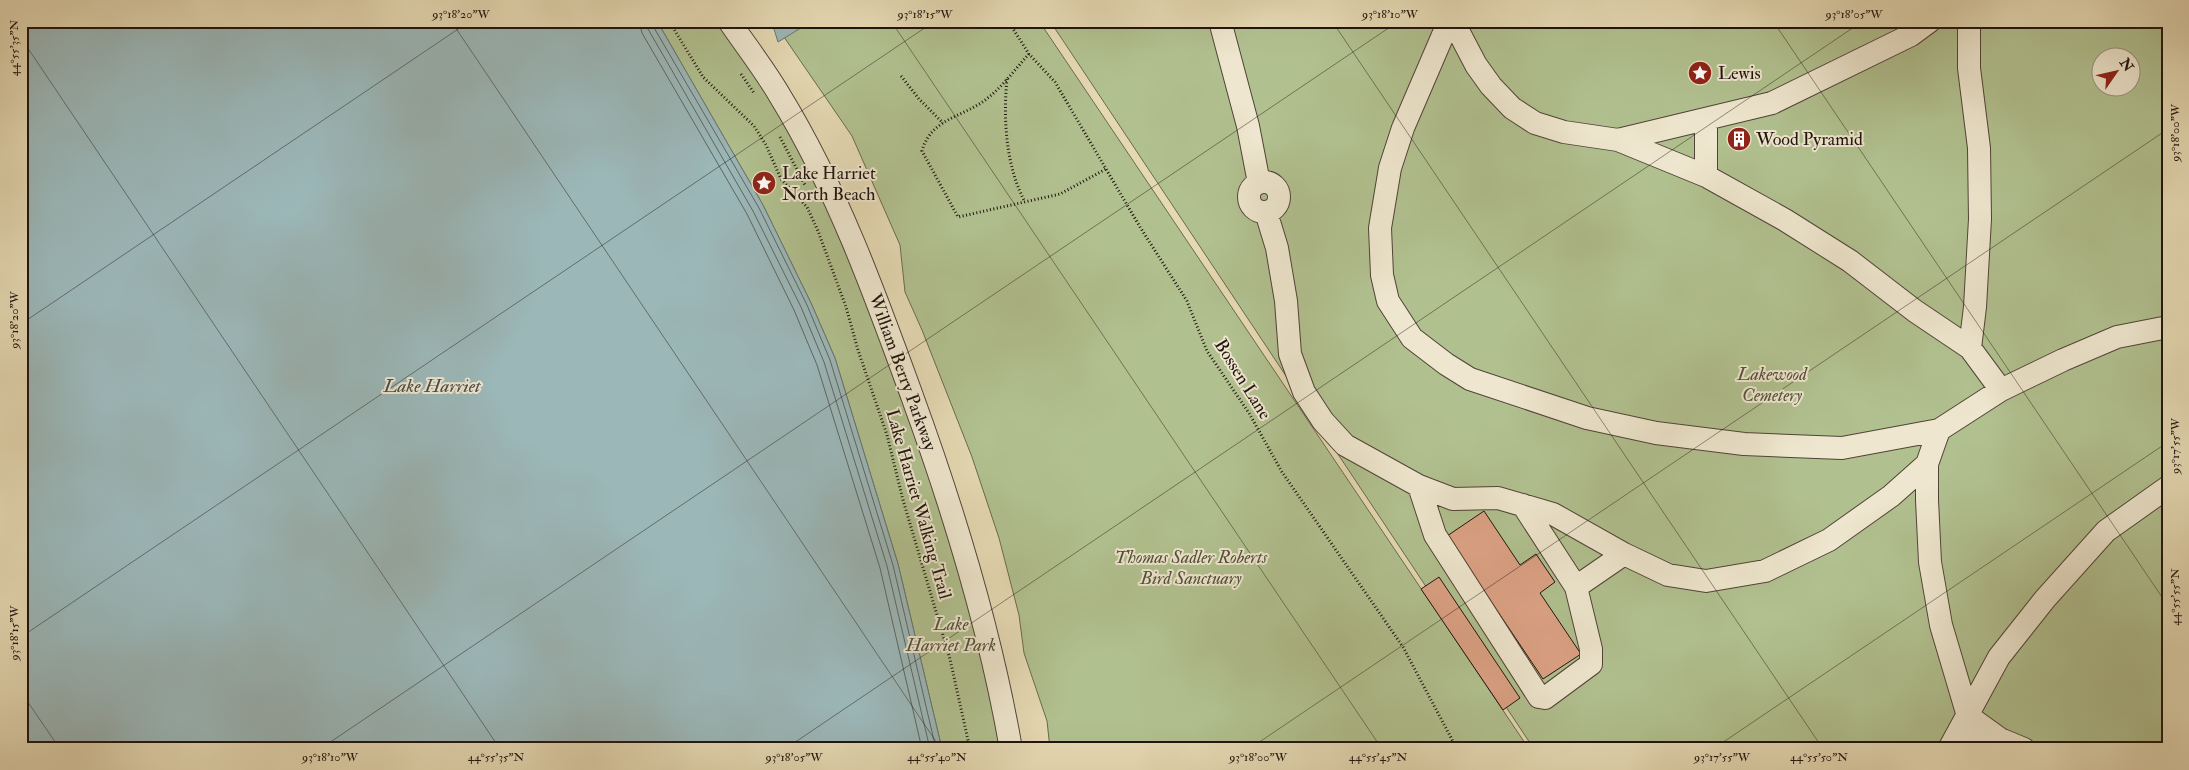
<svg xmlns="http://www.w3.org/2000/svg" width="2189" height="770" viewBox="0 0 2189 770" font-family="'IM FELL Double Pica',serif">
<style>
.green{fill:#b1c08f;stroke:#686a4e;fill-rule:evenodd}
.water{fill:#9bb7b8;stroke:#697574}
.lines{fill:none;stroke-linecap:round;stroke-linejoin:round}
.shore{stroke:#5d6563;stroke-width:1}
.building{fill:#dba184;stroke:#1f130e}
.minor-casing{stroke:#504437;stroke-width:24}
.path{stroke:#1f130e;stroke-width:3;stroke-dasharray:1 2.5;stroke-linecap:butt}
.minor{stroke:#eee6ce;stroke-width:22}
.ticks{fill:none;stroke:#1f130e;stroke-width:1;stroke-opacity:0.45}
.labels{text-anchor:middle;stroke-width:4;stroke-linejoin:round;paint-order:stroke}
.poi-label{font-size:18px;fill:#1f130e;stroke:#eee6ce;text-anchor:start}
.street-label{font-size:18px;fill:#1f130e;stroke:#eee6ce}
.park-label{font-size:18px;font-style:italic;fill:#52503b;stroke:#eee6ce}
.water-label{font-size:19px;font-style:italic;fill:#4a4c4a;stroke:#eee6ce}
.neatline{fill:none;stroke:#1f130e;stroke-width:2}
.ticks-label{font-size:12px;text-anchor:middle;fill:#1f130e}
</style>
<rect width="100%" height="100%" fill="#e5d9b3"/>
<filter id="stains"><feTurbulence type="fractalNoise" baseFrequency=".004" numOctaves="4"/><feColorMatrix values="0 0 0 0 .2 0 0 0 0 .09 0 0 0 0 .02 0 0 0 .5 -.17"/></filter>
<radialGradient id="worn" r=".72"><stop offset=".6" stop-color="#630" stop-opacity="0"/><stop offset="1" stop-color="#630" stop-opacity=".3"/></radialGradient>
<!-- green -->
<path class="green" d="M657 21H729L780 96 908 385 1011 749H942L898 564 835 358 811 303 763 205Z
M773 21H1039L1529 749H1050L1047 721 1024 653 1019 615 999 538 972 457 922 330 905 292 900 245 852 136Z
M1050 21H2168V749H1534ZM2102 58H2132V88H2102Z"/>
<!-- water -->
<path class="water" d="M21 21H657L763 205 811 303 835 358 898 564 942 749H21Z
M779 21H812L778 42 773 26Z"/>
<g class="lines">
<!-- shore -->
<path class="shore" d="M639 21 642 33 747 214 794 310 817 365 880 568 922 749
M646 21 648 29 753 211 801 307 824 362 887 566 930 749
M653 21V26L759 208 807 305 830 360 893 565 936 749"/>
</g>
<!-- building -->
<path class="building" d="M1740 130 1747 141 1737 148 1730 137Z
M1484 511 1520 565 1536 554 1555 582 1540 593 1581 654 1543 679 1447 536Z
M1439 577 1520 698 1503 710 1421 589Z"/>
<g class="lines">
<!-- minor casing -->
<g class="minor-casing">
<path id="minor" d="M729 21C746 46 765 70 780 96 837 189 875 294 912 396 954 511 990 628 1011 749
M1220 21 1248 126 1259 183
M1449 21 1403 128 1390 168 1380 228 1382 275 1388 301 1412 338 1446 364 1470 379 1587 418 1656 433 1744 444 1842 448 1939 430 2001 390 2063 360 2117 337 2168 327
M1453 21 1476 65 1491 86 1512 108 1535 123 1564 132 1618 140 1706 176 1785 220 1850 261 1915 311 1970 348 2001 390
M1969 21V68L1979 148 1980 219 1975 307 1970 348
M1706 119V176
M1618 140 1772 103 1911 35 1930 21
M1249 197a15 15 0 1 1 30 0a15 15 0 1 1-30 0Z
M1266 212 1277 248 1286 301 1290 354 1304 392 1323 421 1345 445 1419 486 1453 499 1498 498 1553 514 1624 554 1668 575 1706 581 1765 571 1829 540 1891 496 1927 464
M1939 430 1927 464V500L1930 562 1941 625 1968 716 1973 749
M1419 486 1435 535 1539 697 1545 698 1591 664V649L1576 587 1523 505
M1576 587 1624 554
M1968 716 2000 739 2024 749
M1949 749 1999 657 2045 599 2106 531 2168 487"/>
</g>
<!-- path -->
<path class="path" d="M669 21 703 77 754 126 766 145 781 179 807 207 818 231 846 307 858 350 887 435 903 500 950 659 970 749
M706 21 711 29
M1008 21 1029 54 1055 82 1140 227 1187 301 1207 351 1249 413 1282 472 1403 647 1457 749
M1029 54C1016 68 1004 85 989 97 966 117 931 117 922 151L958 217 1060 194 1106 169
M741 74 754 93
M901 76 919 99 943 123
M1007 79C1003 119 1006 167 1025 202
M780 137 805 185"/>
<!-- minor -->
<use href="#minor" class="minor"/>
</g>
<!-- ticks -->
<path class="ticks" d="M451 21 941 749M891 21 1382 749M1332 21 1823 749M1773 21 2168 606M21 38 500 749M21 324 470 21M21 637 935 21M21 692 60 749M320 749 1399 21M785 749 1863 21M1249 749 2168 129M1713 749 2168 442"/>
<!-- icons -->
<defs>
<g id="sight-disc" transform="scale(1.25)"><circle r="9.5" fill="#8f2418" stroke="#eee6ce"/><path d="M0-6L1.8-2.2L6-1.7L2.9 1.2L3.7 5.4L0 3.3L-3.7 5.4L-2.9 1.2L-6-1.7L-1.8-2.2Z" fill="#fff"/></g>
<g id="building-disc" transform="scale(1.25)"><circle r="9.5" fill="#8f2418" stroke="#eee6ce"/><path d="M-4-6H4V6H1V3H-1V6H-4ZM-2.5-4.3h1.7v1.8h-1.7ZM.8-4.3h1.7v1.8H.8ZM-2.5-1h1.7V.8h-1.7ZM.8-1h1.7V.8H.8Z" fill="#fff"/></g>
</defs>
<g fill-rule="evenodd">
<use href="#sight-disc" x="1700" y="73"/>
<use href="#building-disc" x="1739" y="139"/>
<use href="#sight-disc" x="764" y="183"/>
</g>
<g class="labels">
<!-- poi labels -->
<g class="poi-label">
<text x="1718" y="79">Lewis</text>
<text x="1756" y="145">Wood Pyramid</text>
<text x="782" y="179">Lake Harriet<tspan x="782" dy="21">North Beach</tspan></text>
</g>
<!-- street labels -->
<g class="street-label">
<text transform="translate(903 372) rotate(70)" y="6">William Berry Parkway</text>
<text transform="translate(1243 379) rotate(58)" y="6">Bossen Lane</text>
<text transform="translate(919 504) rotate(74)" y="6">Lake Harriet Walking Trail</text>
</g>
<!-- park labels -->
<g class="park-label">
<text x="1772" y="380">Lakewood<tspan x="1772" dy="21">Cemetery</tspan></text>
<text x="1191" y="563">Thomas Sadler Roberts<tspan x="1191" dy="21">Bird Sanctuary</tspan></text>
<text x="951" y="630">Lake<tspan x="951" dy="21">Harriet Park</tspan></text>
</g>
<!-- water labels -->
<g class="water-label">
<text x="432" y="392">Lake Harriet</text>
</g>
</g>
<!-- margin -->
<rect width="2189" height="770" fill="none" stroke="#e5d9b3" stroke-width="55"/>
<!-- north arrow -->
<g transform="translate(2116 72) rotate(56)"><circle r="24" fill="#eee6ce" stroke="#9b9281"/>
<path d="M0-4L9 19L0 12L-9 19Z" fill="#8f2418"/>
<text y="-8" font-size="14" font-weight="bold" text-anchor="middle" fill="#1f130e">N</text>
</g>
<rect x="28" y="28" width="2134" height="714" class="neatline"/>
<g class="ticks-label">
<text x="461" y="18">93°18'20"W</text>
<text x="925" y="18">93°18'15"W</text>
<text x="1390" y="18">93°18'10"W</text>
<text x="1854" y="18">93°18'05"W</text>
<text transform="translate(14 48) rotate(-90)" y="4">44°55'35"N</text>
<text transform="translate(2175 133) rotate(-90)" y="4">93°18'00"W</text>
<text transform="translate(14 320) rotate(-90)" y="4">93°18'20"W</text>
<text transform="translate(2175 446) rotate(-90)" y="4">93°17'55"W</text>
<text transform="translate(2175 597) rotate(-90)" y="4">44°55'55"N</text>
<text transform="translate(14 633) rotate(-90)" y="4">93°18'15"W</text>
<text x="330" y="761">93°18'10"W</text>
<text x="496" y="761">44°55'35"N</text>
<text x="794" y="761">93°18'05"W</text>
<text x="937" y="761">44°55'40"N</text>
<text x="1258" y="761">93°18'00"W</text>
<text x="1378" y="761">44°55'45"N</text>
<text x="1722" y="761">93°17'55"W</text>
<text x="1819" y="761">44°55'50"N</text>
</g>
<rect width="100%" height="100%" filter="url(#stains)"/>
<rect width="100%" height="100%" fill="url(#worn)"/>
</svg>
